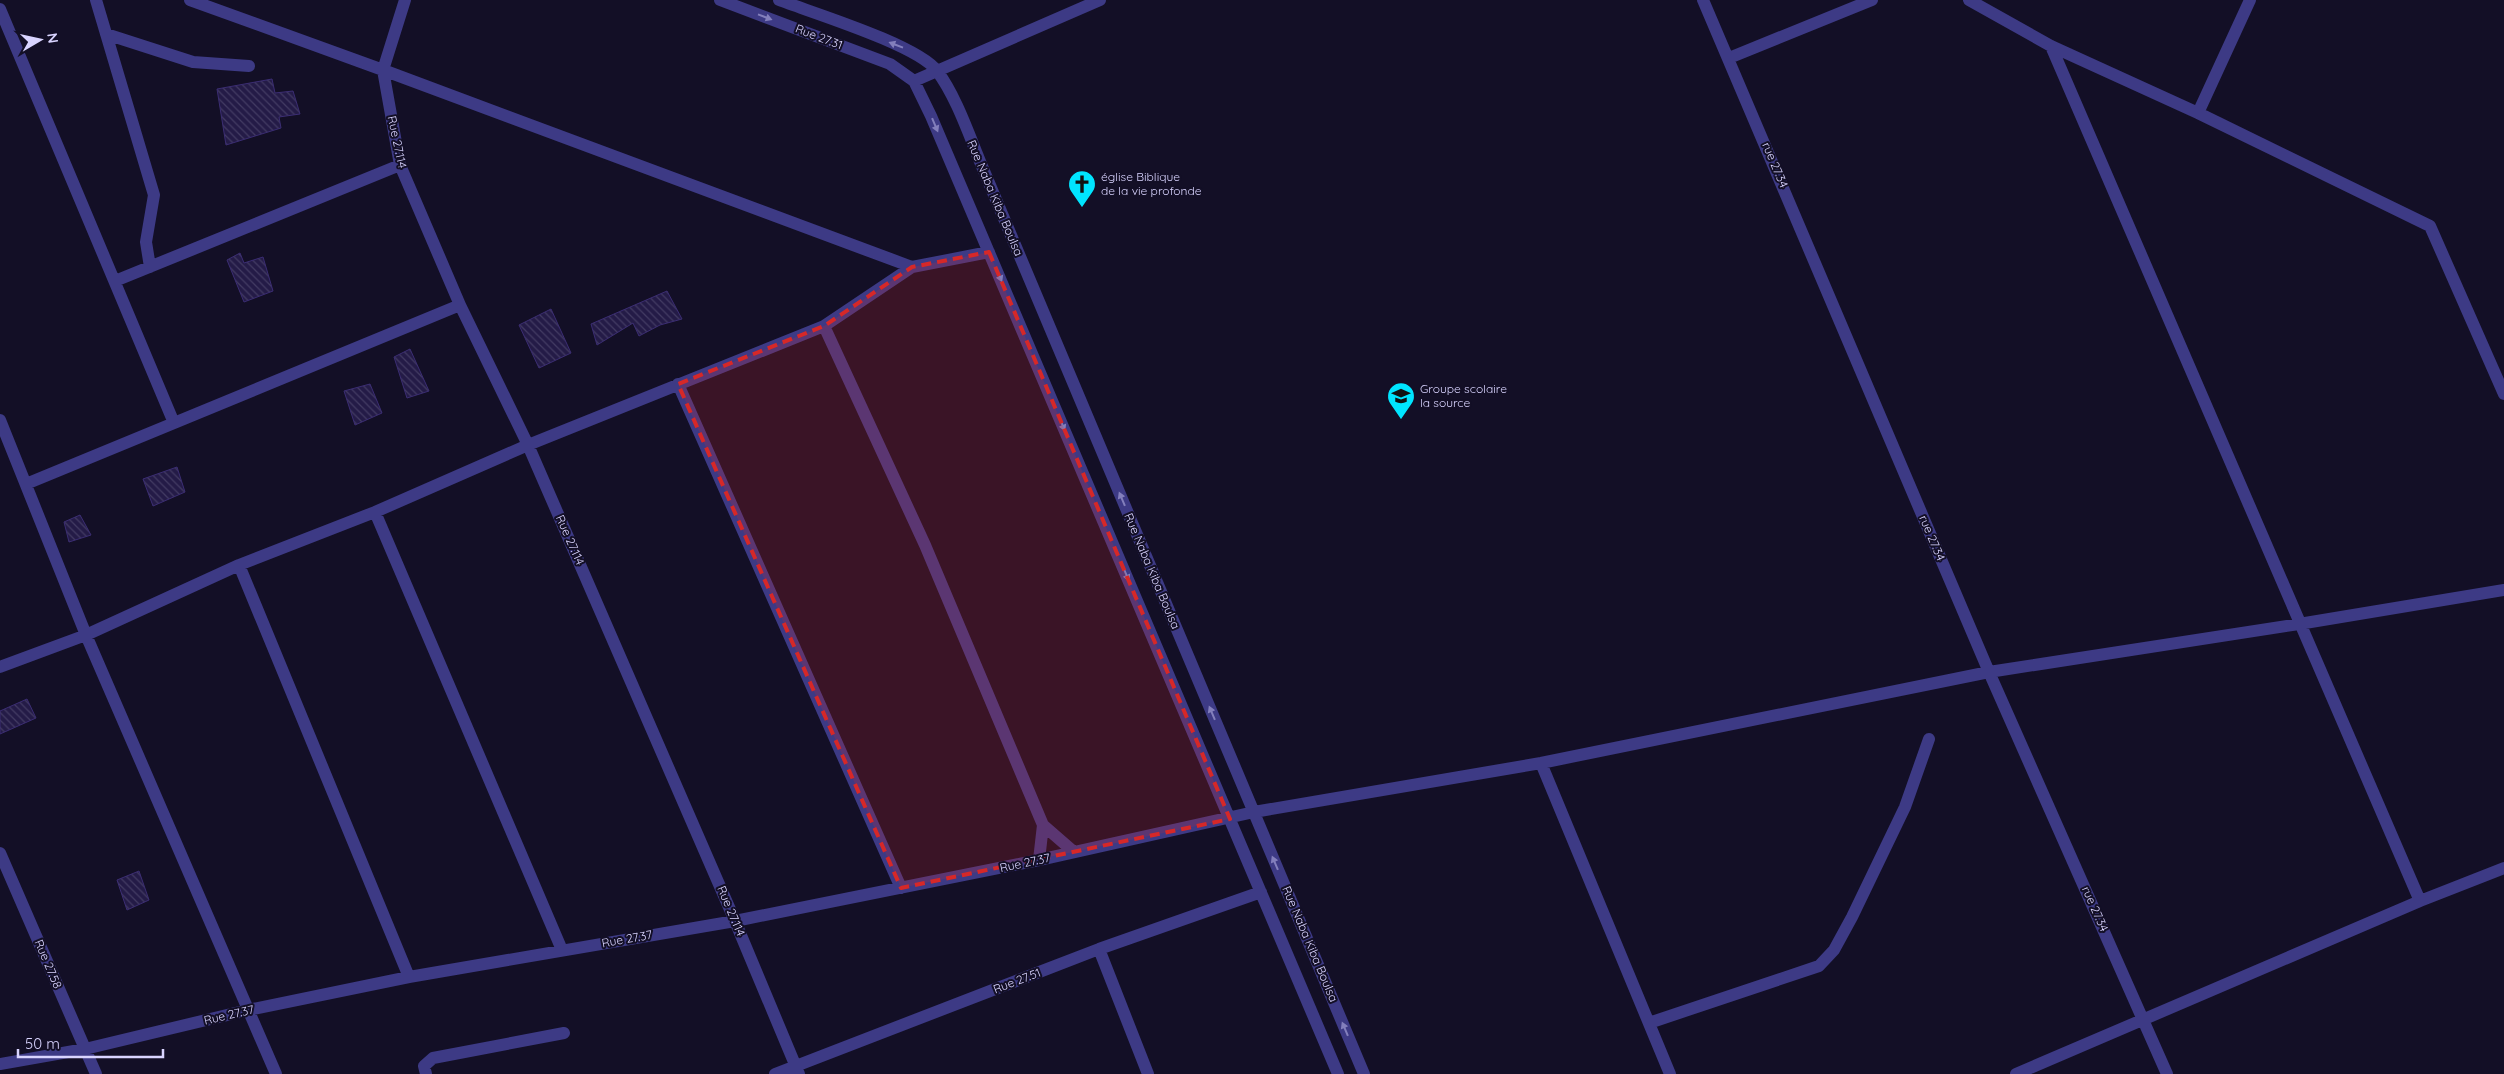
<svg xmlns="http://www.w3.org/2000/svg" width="2504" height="1074" viewBox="0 0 2504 1074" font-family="Quicksand,sans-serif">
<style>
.building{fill:url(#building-back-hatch);stroke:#3b2d73}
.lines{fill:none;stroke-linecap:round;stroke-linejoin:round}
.minor{stroke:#3d3a85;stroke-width:12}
.oneway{fill:#837fbc}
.marked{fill:#d62828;fill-opacity:0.2;stroke:#d62828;stroke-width:4;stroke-dasharray:10 6;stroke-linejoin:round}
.labels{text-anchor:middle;stroke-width:4;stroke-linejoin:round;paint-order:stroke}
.street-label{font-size:12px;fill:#d9d4ff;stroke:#130f26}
.poi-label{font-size:12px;fill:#d9d4ff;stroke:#130f26;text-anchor:start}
</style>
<defs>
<pattern id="building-back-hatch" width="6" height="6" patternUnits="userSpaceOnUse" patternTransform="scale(1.25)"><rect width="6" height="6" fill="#241b47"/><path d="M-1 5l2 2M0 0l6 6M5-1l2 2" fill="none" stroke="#433b63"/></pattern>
</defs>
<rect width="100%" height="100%" fill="#130f26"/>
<!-- building -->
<path class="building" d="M272 79 275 93 293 91 300 114 279 117 281 128 226 145 217 89Z
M240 253 244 263 263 257 273 291 244 302 227 260Z
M667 291 682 319 660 325 639 336 633 323 597 345 591 324Z
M551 309 571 353 539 368 519 325Z
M410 349 429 391 407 398 394 357Z
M370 384 382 413 355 425 344 391Z
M177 467 185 492 153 506 143 479Z
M80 515 91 535 69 542 64 522Z
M27 699 36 718 0 734V711Z
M139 871 149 900 127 910 117 880Z"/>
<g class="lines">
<!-- minor -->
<path class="minor" d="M96 0 154 195 146 242 150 267
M190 0 383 70 912 267
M405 0 383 70 400 165 460 305 528 445 735 921 799 1074
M720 0 890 64 914 81 931 116 1338 1074
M779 0C813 13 918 45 937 71 957 97 971 141 984 171L1364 1074
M1703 0 1989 672 2167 1074
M1969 0 2051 46 2198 113 2430 226 2504 394
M0 9 174 423
M106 34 193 62 249 66
M2051 46 2420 901
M1729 58 1872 0
M914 81 1100 0
M2198 113 2250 0
M115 281 400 165
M824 326 925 545 1043 825 1074 852
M678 384 901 888
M0 420 86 635 276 1074
M26 484 460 305
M375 512 562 950
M239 565 409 977
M0 667 86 635 239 565 375 512 528 445 824 326 912 267 989 252
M1541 763 1670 1074
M0 853 96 1074
M1039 860 1043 825
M1099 949 1148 1074
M1649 1023 1819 966 1834 950 1852 917 1905 807 1929 739
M0 1064 85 1049 248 1010 409 977 735 921 1039 860 1254 812 1541 763 1989 672 2299 624 2504 590
M426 1074 424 1066 433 1058 564 1033
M775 1074 1099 949 1261 892
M2016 1074 2420 901 2504 868"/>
</g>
<!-- one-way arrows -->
<defs><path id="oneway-solid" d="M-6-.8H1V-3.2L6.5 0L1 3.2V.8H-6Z" transform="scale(1.25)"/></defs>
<g class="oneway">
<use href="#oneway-solid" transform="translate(765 17) rotate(21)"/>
<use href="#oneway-solid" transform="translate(896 45) rotate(-159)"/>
<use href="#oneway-solid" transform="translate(935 125) rotate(67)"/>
<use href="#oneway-solid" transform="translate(999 275) rotate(67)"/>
<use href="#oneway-solid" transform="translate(1062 424) rotate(67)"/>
<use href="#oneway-solid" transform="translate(1122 499) rotate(-113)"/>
<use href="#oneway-solid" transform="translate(1126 574) rotate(67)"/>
<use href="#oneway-solid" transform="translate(1212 713) rotate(-113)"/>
<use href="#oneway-solid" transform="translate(1275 863) rotate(-113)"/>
<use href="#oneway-solid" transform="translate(1345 1029) rotate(-113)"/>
</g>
<!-- marked area -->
<path class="marked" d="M989 252 1230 819 901 888 678 384 824 326 912 267Z"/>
<!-- icons -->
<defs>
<g id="church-pin" transform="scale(1.4375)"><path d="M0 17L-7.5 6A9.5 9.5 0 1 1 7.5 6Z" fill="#00e5ff" stroke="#130f26"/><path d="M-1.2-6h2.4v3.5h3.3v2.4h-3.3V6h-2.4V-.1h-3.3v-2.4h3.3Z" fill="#111"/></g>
<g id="school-pin" transform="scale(1.4375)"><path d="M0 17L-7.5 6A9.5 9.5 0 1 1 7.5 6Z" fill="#00e5ff" stroke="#130f26"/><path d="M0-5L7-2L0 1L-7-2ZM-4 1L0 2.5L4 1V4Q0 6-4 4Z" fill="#111"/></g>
</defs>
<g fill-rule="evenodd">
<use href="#church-pin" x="1082" y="184"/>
<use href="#school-pin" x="1401" y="396"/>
</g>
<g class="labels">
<!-- street labels -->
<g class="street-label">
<text transform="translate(819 37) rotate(21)" y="4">Rue 27.31</text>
<text transform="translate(397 142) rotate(78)" y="4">Rue 27.114</text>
<text transform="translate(1775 165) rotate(67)" y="4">rue 27.34</text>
<text transform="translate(995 198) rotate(67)" y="4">Rue Naba Kiba Boulsa</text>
<text transform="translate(1932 538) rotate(67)" y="4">rue 27.34</text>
<text transform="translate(570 540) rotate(66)" y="4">Rue 27.114</text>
<text transform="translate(1152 571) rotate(67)" y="4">Rue Naba Kiba Boulsa</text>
<text transform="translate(1025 863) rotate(-12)" y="4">Rue 27.37</text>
<text transform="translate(2095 909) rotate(66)" y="4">rue 27.34</text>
<text transform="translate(731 911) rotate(67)" y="4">Rue 27.114</text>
<text transform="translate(627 939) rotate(-10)" y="4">Rue 27.37</text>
<text transform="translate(1310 944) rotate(67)" y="4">Rue Naba Kiba Boulsa</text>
<text transform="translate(48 964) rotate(67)" y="4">Rue 27.58</text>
<text transform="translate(1017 981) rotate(-21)" y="4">Rue 27.51</text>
<text transform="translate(229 1015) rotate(-13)" y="4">Rue 27.37</text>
</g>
<!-- poi labels -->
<g class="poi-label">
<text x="1101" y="181">église Biblique<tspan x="1101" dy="14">de la vie profonde</tspan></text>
<text x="1420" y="393">Groupe scolaire<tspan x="1420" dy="14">la source</tspan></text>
</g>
</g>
<!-- north arrow -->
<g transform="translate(40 40) rotate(81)" stroke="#130f26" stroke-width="4" paint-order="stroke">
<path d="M0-4L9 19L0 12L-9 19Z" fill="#d9d4ff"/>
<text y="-8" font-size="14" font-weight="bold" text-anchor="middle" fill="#d9d4ff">N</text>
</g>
<!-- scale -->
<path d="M18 1049v8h145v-8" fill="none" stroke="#d9d4ff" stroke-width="2.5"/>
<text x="25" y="1049" font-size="15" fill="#d9d4ff" stroke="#130f26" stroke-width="4" paint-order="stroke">50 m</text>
</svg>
